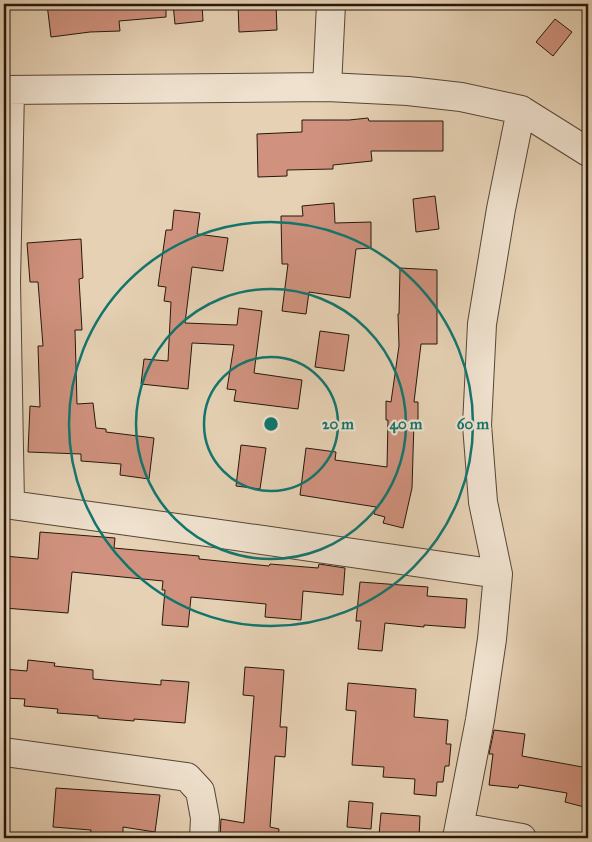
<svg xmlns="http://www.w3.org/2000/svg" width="592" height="842" viewBox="0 0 592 842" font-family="'IM FELL Great Primer',serif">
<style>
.building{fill:#d0927e;stroke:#24180c}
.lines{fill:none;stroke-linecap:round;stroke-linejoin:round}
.minor-casing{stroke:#544636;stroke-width:30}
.minor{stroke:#efe1ce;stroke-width:28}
.ring{fill:none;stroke:#0f766e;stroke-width:2.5}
.centre{fill:#0f766e;stroke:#efe1ce;stroke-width:2.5}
.ring-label{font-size:15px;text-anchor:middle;font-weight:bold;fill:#0f766e;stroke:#efe1ce;stroke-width:4.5;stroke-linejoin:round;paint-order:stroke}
</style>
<rect width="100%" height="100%" fill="#e6d1b4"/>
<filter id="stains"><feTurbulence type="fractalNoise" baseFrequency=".004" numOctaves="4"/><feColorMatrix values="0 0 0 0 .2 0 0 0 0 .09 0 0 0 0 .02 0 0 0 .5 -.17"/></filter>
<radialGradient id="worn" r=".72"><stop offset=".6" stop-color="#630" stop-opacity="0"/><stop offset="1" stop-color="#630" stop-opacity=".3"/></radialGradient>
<!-- building -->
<path class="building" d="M47 4H166V17L119 21 120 31 90 32 51 37Z
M173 4H202L203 21 175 24Z
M238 4H276L277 30 239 32Z
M555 19 572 32 553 56 536 42Z
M368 118 369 121H443V151H371L372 161 333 165V169L287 170V176L258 177 257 134 302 132V120H349Z
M435 196 439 229 416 232 413 199Z
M334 203 335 223 371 222V248L356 249 350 298 309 292 306 314 282 311 288 264H282L281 216H303L302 206Z
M174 210 200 213 197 234 228 238 223 271 192 267 185 323 237 325 239 308 262 311 254 373 302 380 298 409 234 401 236 390 227 389 234 345 192 343 188 389 141 384 144 359 168 361 171 302 164 301 166 287 158 286 166 230H172Z
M81 239 83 278 79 279 82 330H75L77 404 93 403 96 428 106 429V432L154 438 149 479 120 475 121 464 81 461V454L28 452 30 406 40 407 38 346H43L38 282H30L27 243Z
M400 268 437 270V344H421L414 402H418V421H414L412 488 403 528 383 523 385 517 374 514 376 507 300 495 306 448 336 452 335 460 387 467 388 420H386V401L391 402 399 346 398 314H399Z
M320 331 349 335 344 371 315 367Z
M241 445 266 448 260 489 236 486Z
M40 532 115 538 114 548 199 556V559L269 566 270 564 318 568 319 564 345 568 343 595 303 591 301 620 265 617 266 604 191 597 188 627 162 625 165 590H162L163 581 72 572 68 613 4 608V556L38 559Z
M360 582 428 587 427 596 467 599 465 628 424 625V627L385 623 382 651 358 649 361 621H356Z
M28 660 55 663 54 666 93 670V679L161 685V680L189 682 185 723 134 719V721L98 718V716L57 713 58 709 24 706 25 699 4 698V669L27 671Z
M245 667 284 670 280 727H287L285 757 275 756 270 827 279 829 278 838H220L221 819 244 823 254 696 243 695Z
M348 683 416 689 414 717 448 720 446 744H451L449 766H445L443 782H437L436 796 414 794 415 779 383 777 384 767 352 765 356 711 346 710Z
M494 730 525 734 522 756 588 768V808L565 802 567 793 519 785 518 788 489 785 493 754H489Z
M56 788 160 795 155 832 123 827V838H90L91 830 53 827Z
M349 801 373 803 371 829 347 827Z
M381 813 420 816 419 838 379 835Z"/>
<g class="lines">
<!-- minor casing -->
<g class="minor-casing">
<path id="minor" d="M327 87 331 4
M4 90 327 87 408 91 461 97 521 110 588 152
M4 504 235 536 498 574
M10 504 6 282 10 90
M4 752 187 777 200 791 205 818 204 838
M460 827 522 838
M457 838 480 720 492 639 498 574 483 502 477 425 482 324 501 209 521 110"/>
</g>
<!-- minor -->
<use href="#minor" class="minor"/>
</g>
<!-- distance rings -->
<g class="ring">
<circle cx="271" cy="424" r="67"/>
<circle cx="271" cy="424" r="135"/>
<circle cx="271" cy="424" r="202"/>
</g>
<circle cx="271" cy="424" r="8" class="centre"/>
<g class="ring-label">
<text x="338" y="429">20 m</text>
<text x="406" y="429">40 m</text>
<text x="473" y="429">60 m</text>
</g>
<!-- margin -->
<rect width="592" height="842" fill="none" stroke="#e6d1b4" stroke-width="20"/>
<rect x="5" y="5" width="582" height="832" fill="none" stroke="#24180c" stroke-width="2.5"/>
<rect x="10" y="10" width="572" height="822" fill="none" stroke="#24180c"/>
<rect width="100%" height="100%" filter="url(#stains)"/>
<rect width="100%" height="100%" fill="url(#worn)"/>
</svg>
